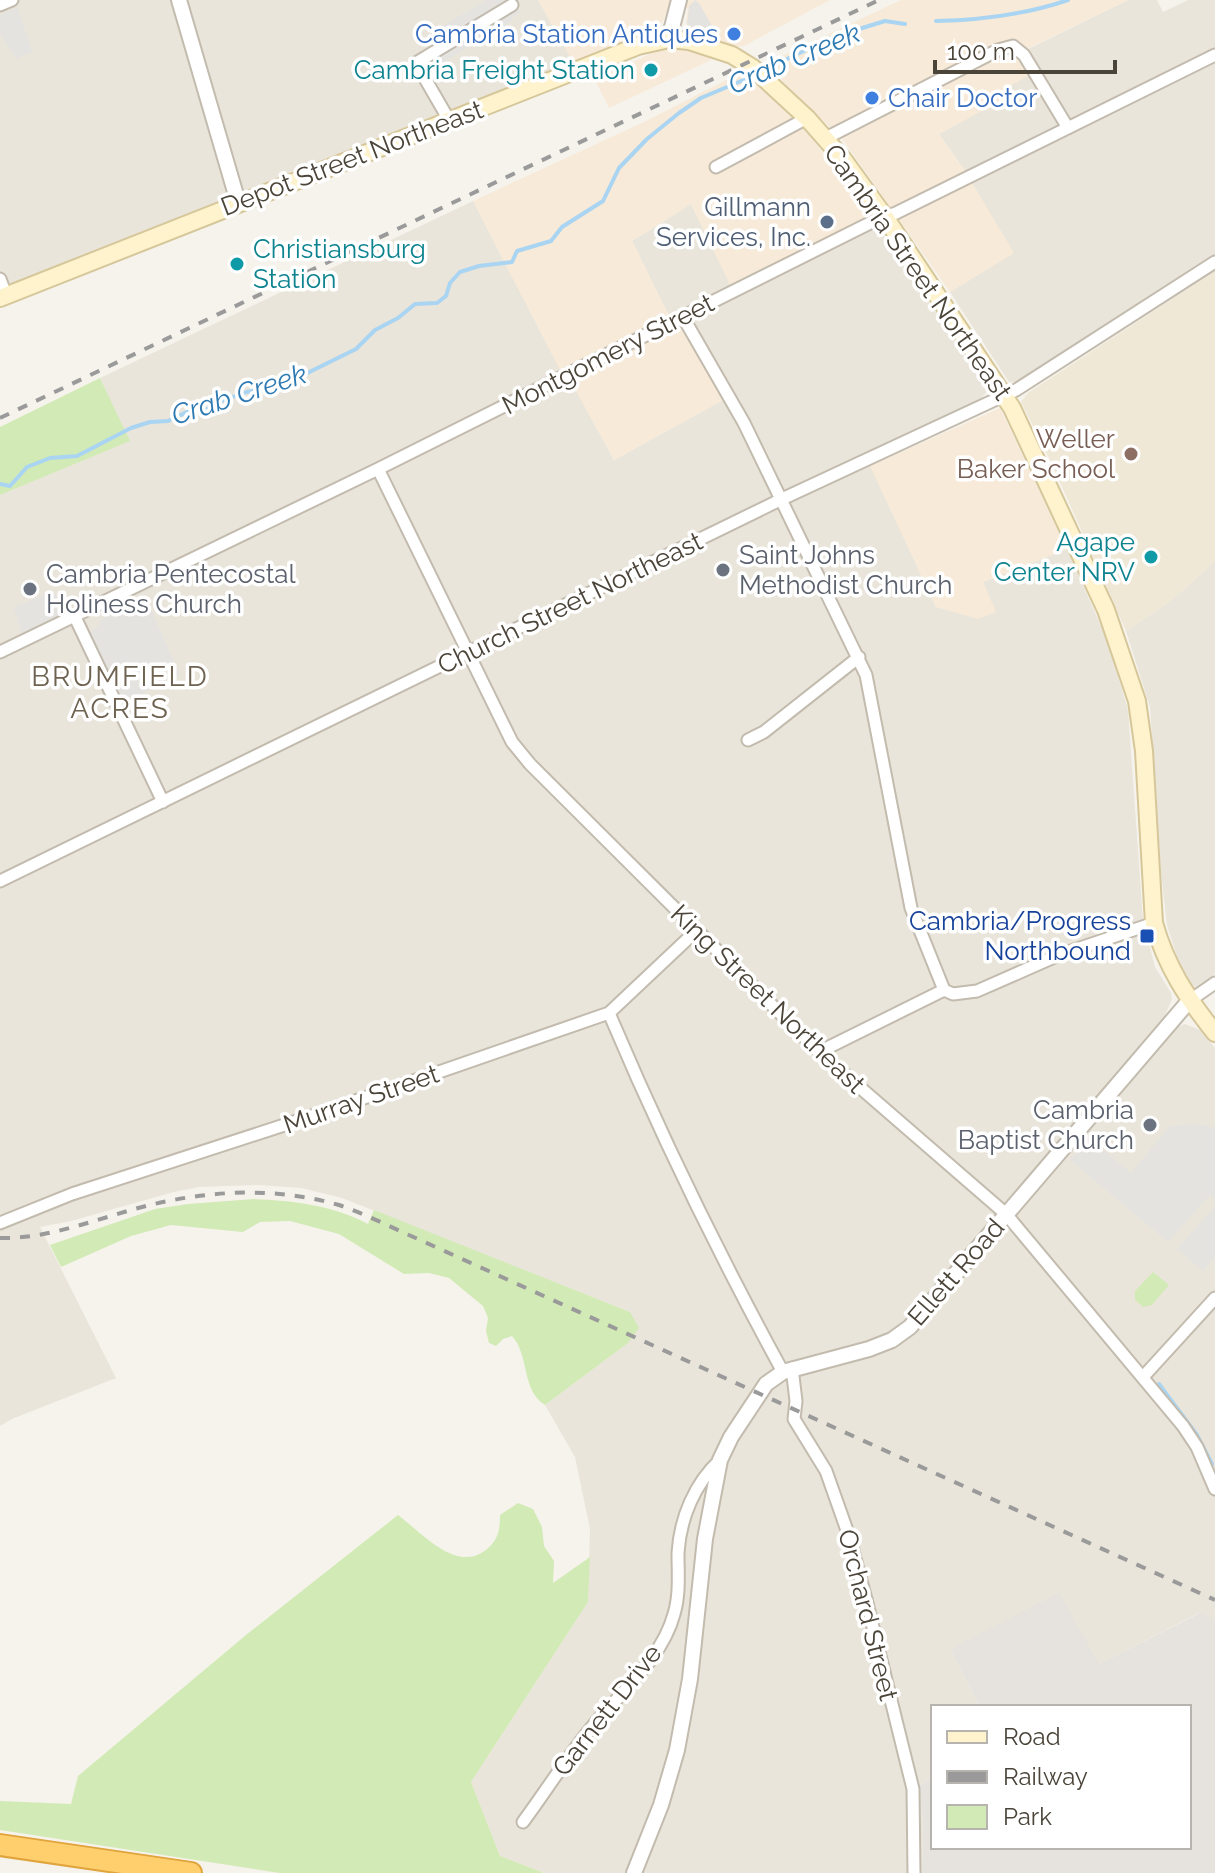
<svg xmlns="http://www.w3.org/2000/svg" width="1215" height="1873" viewBox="0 0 1215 1873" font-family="Raleway,sans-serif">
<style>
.residential{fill:#eae5da}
.commercial{fill:#f7ead8}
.industrial{fill:#e6e2dd}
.education{fill:#efe8d6}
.green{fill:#d2eab5}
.parking{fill:#e5e3e0}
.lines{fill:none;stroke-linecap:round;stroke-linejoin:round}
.stream{stroke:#a9d4f2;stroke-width:4}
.minor-casing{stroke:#c2bbae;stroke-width:15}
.tertiary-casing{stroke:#c2bbae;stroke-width:18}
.secondary-casing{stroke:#d6c79b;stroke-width:20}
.motorway-casing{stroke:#e0a43c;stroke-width:24}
.minor{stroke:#fff;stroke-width:11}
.tertiary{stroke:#fff;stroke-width:14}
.secondary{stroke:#fff3cd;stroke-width:16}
.motorway{stroke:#ffcf6e;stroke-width:20}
.rail{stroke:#9a9a9a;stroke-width:4;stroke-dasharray:10 10;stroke-linecap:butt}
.shop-dot{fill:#3f7fe0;stroke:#fff;stroke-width:3}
.culture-dot{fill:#0f9aa8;stroke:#fff;stroke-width:3}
.service-dot{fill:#5c6f8a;stroke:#fff;stroke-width:3}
.education-dot{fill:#8d6e63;stroke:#fff;stroke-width:3}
.worship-dot{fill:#6b7280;stroke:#fff;stroke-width:3}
.transit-dot{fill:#1a4fb4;stroke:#fff;stroke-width:3}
.labels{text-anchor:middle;stroke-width:7;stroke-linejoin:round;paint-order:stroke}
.shop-label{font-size:26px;fill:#366cbe;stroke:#fff;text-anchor:end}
.culture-label{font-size:26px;fill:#0d838f;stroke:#fff;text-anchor:end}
.street-label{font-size:26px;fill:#4b4439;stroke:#fff}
.service-label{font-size:26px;fill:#4e5e75;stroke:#fff;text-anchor:end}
.education-label{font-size:26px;fill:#785e54;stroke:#fff;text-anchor:end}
.worship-label{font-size:26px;fill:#5b616d;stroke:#fff;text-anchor:start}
.transit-label{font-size:26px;fill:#164399;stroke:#fff;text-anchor:end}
.water-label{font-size:28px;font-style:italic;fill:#2e7ab2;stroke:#fff}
.neighbourhood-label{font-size:28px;letter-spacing:2px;fill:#6e6250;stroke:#fff}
</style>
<rect width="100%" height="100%" fill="#f6f3ec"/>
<!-- residential -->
<path class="residential" d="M0 0H538L575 65 309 166 0 291Z
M1128 0H1157L1163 12 1188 0H1215V256L1051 361 1016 382H1009L950 292 1013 253 963 168 939 134 999 101 996 94 1037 70 1024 51Z
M473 201 561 371 565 370 614 460 734 394 696 330 695 321 688 309 670 318 632 241 691 204 737 297 858 236 874 229 880 230 988 390 980 400 866 456 936 607 995 612 983 582 1067 549 1107 640 1128 710 1143 920 1155 967 1171 993 1172 999 1164 1018 905 1321 878 1339 783 1364 765 1375 755 1389 716 1453 706 1487 679 1706 658 1795 625 1873H544L500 1856 471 1782 588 1602 590 1529 575 1457 545 1405 628 1343 630 1312 342 1198 301 1188 259 1185 199 1187 174 1192 71 1221 40 1227 116 1378 12 1419 0 1426V495L129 441 100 378Z
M1215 561V974L1193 988 1177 957 1167 925 1161 873 1150 707 1126 631 1172 600Z
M1185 1024 1200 1030 1215 1048V1620L1199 1613 1099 1664 950 1649 980 1707H933V1778L919 1785 923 1823 922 1873H642L669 1804 690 1720 698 1672 710 1550 730 1450 771 1389 785 1379 914 1331 932 1313 1005 1226 1021 1211 1178 1027Z"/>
<!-- commercial -->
<path class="commercial" d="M538 0H830L744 46 734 47 717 42 711 60 609 108 595 80 692 34 686 23 688 9 671 2 663 21 650 32 575 65Z
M901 0H1128L1018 53 1031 74 996 94 1000 101 939 134 963 168 1014 253 950 292 843 140 765 64Z
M740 73 745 74 808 133 868 213 866 217 731 287 691 204 632 241 670 318 677 327 688 335 725 399 614 460 565 371 561 372 473 201 646 121Z
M1000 408 1067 549 983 582 996 612 978 619 936 607 870 466Z"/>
<!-- industrial -->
<path class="industrial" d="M1059 1593 1099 1664 1200 1613 1215 1620V1873H922L923 1823 919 1785 933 1778V1847H1189V1707H980L950 1649Z"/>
<!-- education -->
<path class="education" d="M1215 271V561L1172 600 1126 631 1052 464 1021 402 1028 393Z"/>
<!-- green -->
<path class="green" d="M100 378 130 441 0 495V427Z
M254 1199C294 1201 332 1205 368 1224L374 1210 630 1312 639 1328 628 1343 545 1405C521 1390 530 1356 512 1336L503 1339 496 1346 489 1343 486 1331 488 1318 483 1306 449 1278 429 1273 404 1274 339 1234 290 1221 260 1222 243 1232 171 1225 131 1236 61 1267 50 1245 155 1209 188 1204Z
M1153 1272 1169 1285 1152 1305 1143 1307 1135 1300V1291Z
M518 1503 533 1509 542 1527 544 1546 554 1561 553 1583 590 1557 588 1602 471 1782 500 1856 544 1873H280L0 1830V1801L71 1804 78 1776 246 1635 398 1515C421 1532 454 1571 483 1552 498 1542 500 1531 500 1515Z"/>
<!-- parking -->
<path class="parking" d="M487 0H518L519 3 516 5 520 11 507 24 440 64 425 36Z
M695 0 699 3 715 31 714 36 704 37 693 34 687 26 689 6Z
M17 7 33 52 16 59 0 34V18L5 12Z
M53 591 68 613 22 635 14 608 16 604 17 606Z
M145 596 180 675 124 702 118 699 87 632 95 629 104 617Z
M1198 1124 1215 1128V1199L1210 1195 1168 1242 1070 1160 1089 1138 1131 1173 1170 1126Z
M1215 1206V1257L1203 1271 1177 1249Z"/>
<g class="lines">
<!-- stream -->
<path class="stream" d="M936 21C982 20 1024 15 1068 0
M764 70 833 37 885 21 905 24
M0 484 10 486 27 467 50 458 77 456 131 428 150 422 168 421 187 412 205 410 222 401 246 392 279 387 356 349 375 330 398 318 415 304 437 303 446 296 450 283 460 272 479 266 512 262 517 251 551 241 562 227 603 201 619 168 647 139 679 113 701 98 753 76
M1159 1384 1197 1435 1212 1464"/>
<!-- minor casing -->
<g class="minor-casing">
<path id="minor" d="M0 5 12 0
M449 120 416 63 512 5
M826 138 998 50 1013 46 1024 55 1068 128
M716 167 807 118
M0 279 6 295
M683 317 744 423 866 675 911 908 944 990
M378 469 512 742 530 764 819 1052 1006 1214 1183 1426 1197 1447 1215 1489
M74 615 163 802
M0 652 378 469 872 222 896 213 1215 55
M748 740 764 732 859 657
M0 881 782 499 1016 390 1215 262
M1189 1001 1215 983
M609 1013C661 1136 719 1255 783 1372
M819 1052 944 990 953 994 977 991 1059 955 1154 923
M0 1223 72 1194 312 1116 609 1013 696 931
M792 1368 796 1401 794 1419 826 1471 849 1536 866 1599 913 1789 914 1873
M1143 1377 1215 1298
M523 1822C546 1791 567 1757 592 1727 620 1693 662 1659 674 1614 680 1594 678 1574 678 1553 680 1518 695 1483 720 1460"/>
</g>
<!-- tertiary casing -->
<g class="tertiary-casing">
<path id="tertiary" d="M179 0 238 202
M669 39 679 0
M634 1873 661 1805 677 1750 690 1679 705 1539 720 1460 731 1437 766 1384 783 1372 869 1349 892 1340 910 1327 1189 1001"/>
</g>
<!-- secondary casing -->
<g class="secondary-casing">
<path id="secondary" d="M0 298 638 46 669 39 689 41 732 55 753 68 807 118 843 159 885 217 1012 408 1106 610 1137 701 1144 751 1154 923C1166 966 1187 998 1215 1033"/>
</g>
<!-- motorway casing -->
<g class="motorway-casing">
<path id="motorway" d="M0 1845 191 1873"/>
</g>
<!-- minor -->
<use href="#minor" class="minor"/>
<!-- tertiary -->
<use href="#tertiary" class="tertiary"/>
<!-- secondary -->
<use href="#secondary" class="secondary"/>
<!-- motorway -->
<use href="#motorway" class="motorway"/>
<!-- rail -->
<path class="rail" d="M0 418 879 0
M0 1238C52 1239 100 1217 150 1205 212 1190 277 1187 339 1205 366 1214 392 1228 418 1239L1215 1600"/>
</g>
<!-- markers -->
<g class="shop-dot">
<circle cx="734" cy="34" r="8"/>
<circle cx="872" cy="98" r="8"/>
</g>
<g class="culture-dot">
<circle cx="651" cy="70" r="8"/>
<circle cx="237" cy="264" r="8"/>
<circle cx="1151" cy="557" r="8"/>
</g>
<circle class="service-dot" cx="827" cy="222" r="8"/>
<circle class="education-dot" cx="1131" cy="454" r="8"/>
<g class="worship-dot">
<circle cx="723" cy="570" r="8"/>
<circle cx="30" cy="589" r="8"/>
<circle cx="1150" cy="1125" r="8"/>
</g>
<rect class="transit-dot" x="1139" y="928" width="16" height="16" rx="4"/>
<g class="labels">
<!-- shop labels -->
<g class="shop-label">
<text x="718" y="43">Cambria Station Antiques</text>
<text x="888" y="107" text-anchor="start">Chair Doctor</text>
</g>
<!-- culture labels -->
<g class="culture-label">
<text x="635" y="79">Cambria Freight Station</text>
<text x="253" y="258" text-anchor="start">Christiansburg<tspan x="253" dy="30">Station</tspan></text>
<text x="1135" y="551">Agape<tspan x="1135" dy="30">Center NRV</tspan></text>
</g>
<!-- street labels -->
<g class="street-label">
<text transform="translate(352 158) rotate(-21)" y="9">Depot Street Northeast</text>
<text transform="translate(918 272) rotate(55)" y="9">Cambria Street Northeast</text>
<text transform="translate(608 354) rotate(-27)" y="9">Montgomery Street</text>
<text transform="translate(570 603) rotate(-26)" y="9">Church Street Northeast</text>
<text transform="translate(768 999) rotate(44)" y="9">King Street Northeast</text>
<text transform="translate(361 1099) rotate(-19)" y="9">Murray Street</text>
<text transform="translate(956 1272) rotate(-49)" y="9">Ellett Road</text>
<text transform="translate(868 1615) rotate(76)" y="9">Orchard Street</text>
<text transform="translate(607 1710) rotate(-52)" y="9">Garnett Drive</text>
</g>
<!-- service labels -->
<g class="service-label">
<text x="811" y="216">Gillmann<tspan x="811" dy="30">Services, Inc.</tspan></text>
</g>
<!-- education labels -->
<g class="education-label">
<text x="1115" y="448">Weller<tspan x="1115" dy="30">Baker School</tspan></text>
</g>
<!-- worship labels -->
<g class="worship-label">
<text x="739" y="564">Saint Johns<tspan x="739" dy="30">Methodist Church</tspan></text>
<text x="46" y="583">Cambria Pentecostal<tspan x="46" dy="30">Holiness Church</tspan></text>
<text x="1134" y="1119" text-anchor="end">Cambria<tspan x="1134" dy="30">Baptist Church</tspan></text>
</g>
<!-- transit labels -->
<g class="transit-label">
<text x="1131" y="930">Cambria/Progress<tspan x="1131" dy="30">Northbound</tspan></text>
</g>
<!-- water labels -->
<g class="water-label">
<text transform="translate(794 58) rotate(-23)" y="10">Crab Creek</text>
<text transform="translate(239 394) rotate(-18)" y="10">Crab Creek</text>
</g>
<!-- neighbourhood labels -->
<g class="neighbourhood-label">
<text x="120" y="686">BRUMFIELD<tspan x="120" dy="32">ACRES</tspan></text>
</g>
</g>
<!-- legend -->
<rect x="931" y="1705" width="260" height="144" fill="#ffffff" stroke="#b7b4b0" stroke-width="2"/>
<rect x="947" y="1731" width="40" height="12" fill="#fff3cd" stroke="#b7b4b0" stroke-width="2"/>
<text x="1003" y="1745" font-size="24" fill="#4b4439">Road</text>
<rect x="947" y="1771" width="40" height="12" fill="#9a9a9a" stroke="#b7b4b0" stroke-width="2"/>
<text x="1003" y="1785" font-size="24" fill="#4b4439">Railway</text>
<rect x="947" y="1805" width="40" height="24" fill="#d2eab5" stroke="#b7b4b0" stroke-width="2"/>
<text x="1003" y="1825" font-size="24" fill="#4b4439">Park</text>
<!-- scale -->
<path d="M935 60v12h180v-12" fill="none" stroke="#4b4439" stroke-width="4"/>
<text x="947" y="60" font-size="24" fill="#4b4439" stroke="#ffffff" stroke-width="6" paint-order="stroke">100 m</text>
</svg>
